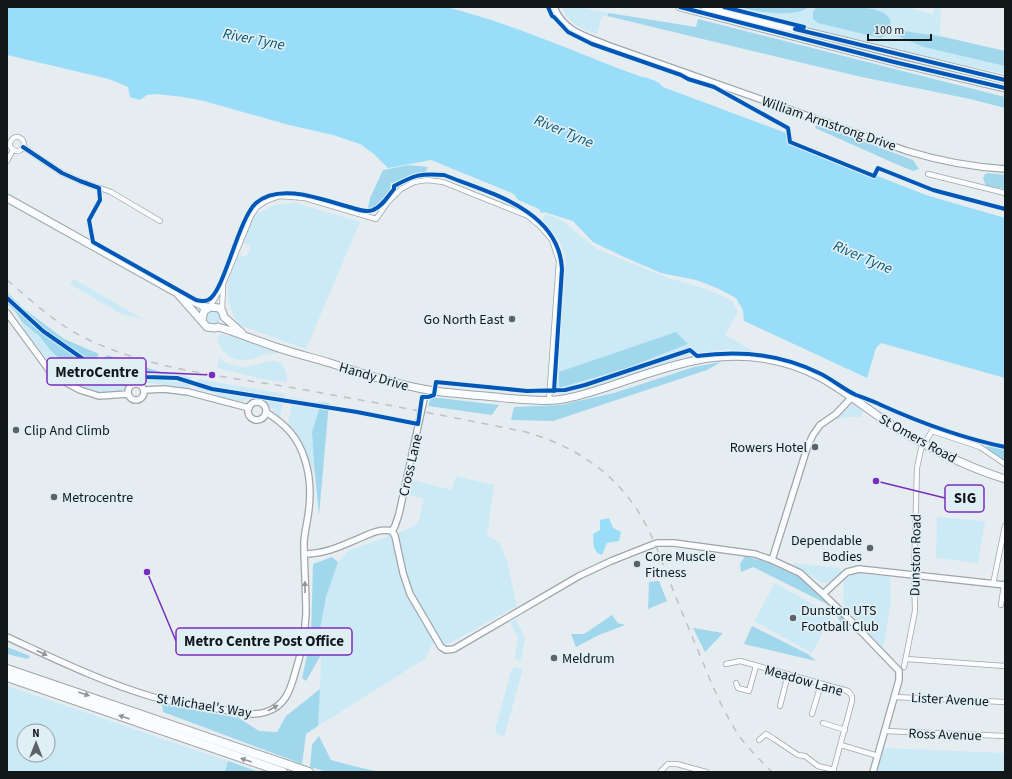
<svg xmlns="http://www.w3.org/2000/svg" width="1012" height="779" viewBox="0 0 1012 779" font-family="'Source Sans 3',sans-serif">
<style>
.green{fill:#cce9f6;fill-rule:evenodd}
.forest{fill:#a0d7ed}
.water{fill:#99ddf9}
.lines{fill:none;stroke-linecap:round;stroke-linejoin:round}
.minor-casing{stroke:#9fa5a8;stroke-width:6}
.tertiary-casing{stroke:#9fa5a8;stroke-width:8}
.primary-casing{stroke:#9fa5a8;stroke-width:9}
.trunk-casing{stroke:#9fa5a8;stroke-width:10}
.minor{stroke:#fbfcfd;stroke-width:4.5}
.tertiary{stroke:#fbfcfd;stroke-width:5.5}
.primary{stroke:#fbfcfd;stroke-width:7}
.trunk{stroke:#fbfcfd;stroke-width:8}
.rail{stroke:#bfc1c1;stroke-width:1.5;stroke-dasharray:7 7;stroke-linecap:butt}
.cycleway-casing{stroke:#e0eff6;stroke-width:6}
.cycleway{stroke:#0057b8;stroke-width:4}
.oneway{fill:#929597}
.poi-dot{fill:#5c6265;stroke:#e0eff6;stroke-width:1.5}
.labels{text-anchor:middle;stroke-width:3.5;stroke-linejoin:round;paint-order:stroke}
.street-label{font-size:14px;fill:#12171a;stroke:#e0eff6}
.poi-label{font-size:14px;fill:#12171a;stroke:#e0eff6;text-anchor:start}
.water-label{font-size:15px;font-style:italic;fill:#0b5973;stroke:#e0eff6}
.leader{fill:none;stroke:#7b2cbf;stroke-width:1.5}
.callout-dot{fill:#7b2cbf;stroke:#e0eff6;stroke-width:1.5}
.callout{fill:#e0eff6;stroke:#7b2cbf;stroke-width:1.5}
.callout-label{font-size:15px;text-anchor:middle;font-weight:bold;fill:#12171a}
</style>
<rect width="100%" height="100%" fill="#e5edf1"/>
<!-- green -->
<path class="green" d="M562 7H579L609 13 607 16H602L597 34C582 30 567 22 562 7Z
M731 7H904L933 14 935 7H940C942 10 940 30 939 34L944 37 1005 51V74L883 47Z
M296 203 360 222 306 349 239 325C231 313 226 298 228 284 229 274 235 263 239 255L246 257 251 246 243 242 255 215 274 205Z
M546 214 561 220 597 249 665 277 700 287 725 297 733 302 738 312 725 335 756 353 728 349 692 354 592 387 565 394H558L556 386 566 259 560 241 542 220Z
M74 279 142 319 121 314 70 284Z
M205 317a8 8 0 1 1 16 0a8 8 0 1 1-16 0Z
M22 322C28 327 34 332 39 337 54 352 63 364 84 372L90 368H102L143 375 154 374 164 372 192 377 190 388 134 381 129 383 126 388 119 392 103 393 90 389 71 381 52 365 26 334Z
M220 334 233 337 278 351 277 354C268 352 261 357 252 359 235 363 223 356 217 340Z
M219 358C227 364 236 367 246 367 257 366 276 354 284 367 287 373 287 376 287 382L267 380 217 368Z
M198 379 285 394 280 417 261 399 254 398 238 402 222 398 214 393 196 389Z
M843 385 879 401 875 406H869L854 395 853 393Z
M293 397 312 402 319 410 312 432 314 472 303 445 288 425Z
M852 405H855L863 410 861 417H850L837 419V418L849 407Z
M456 476 494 485 487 536 499 542 506 558 517 606 448 644H432L426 658 318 726 321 663 320 629 326 597 338 562 348 551 411 528 419 521 424 499 409 495 412 480 452 490Z
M937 517 985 521 978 563 936 558Z
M791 563 840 568 842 571C837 577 830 584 822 583Z
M855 573 890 577 891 601 883 648 843 605 844 580Z
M775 583 832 615 812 653 754 621Z
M516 619 525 639 520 662 515 659V656L518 638 510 622Z
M514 667 523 669 504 737 498 734 495 730 511 671Z
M7 686 228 761 225 772H7ZM24 731H48V755H24Z
M882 748 1005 753V772H876Z"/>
<!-- forest -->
<path class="forest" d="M740 7H809C796 18 755 12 740 7Z
M816 7C831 7 885 3 890 20 891 23 890 29 890 32L880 38 818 23 813 19V12Z
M609 13 696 27 698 19 1005 97V108L970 99 857 76 607 16Z
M897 30 944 37 1005 51V66L924 47 895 35Z
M817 124 913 160 919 169 913 171 896 164 815 128Z
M408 165 428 167 426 172C414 173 403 181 391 183L390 192 377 207 368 208 370 198 383 170Z
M988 173 1005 175V189L986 186 983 178 985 174Z
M7 292 23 308 64 339 99 354 90 368 84 372 73 368 53 353 39 336 22 322 14 310 7 304Z
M676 332 688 344 627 368 559 388V372Z
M107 355 161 372C144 376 113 373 97 366Z
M721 362 707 370 553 421 511 420 514 407 560 405 614 393 694 367Z
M431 397 499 405 492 415 428 406Z
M312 402 329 403 319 515 314 464 312 432 319 410Z
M988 442 1005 445V462L986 449Z
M745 556 766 562 799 577 833 604 851 623 849 627 844 628 831 606 753 567 741 572 740 564Z
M332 557 338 562 326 597 320 629 321 655 306 681 302 678 311 638 313 564Z
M659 581 667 601 648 609 649 582Z
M612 615 618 623 625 625 599 635 576 647 571 634H584Z
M752 626 808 654 816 661 744 644Z
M693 628 723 633 705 652Z
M7 647 30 656 28 659 7 654Z
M320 689 318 726 306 734 302 764 163 712 162 704 239 718 259 731 277 732 286 716Z
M319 736 331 760 357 767 381 772H328L310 767 312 745Z
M228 761 260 772H225Z"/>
<!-- water -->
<path class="water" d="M7 7H446C511 23 576 53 639 76 647 78 658 80 663 87L786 133 787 143 874 177 875 175 926 195 1005 218V378L881 343 876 348 867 378 744 321 743 310 736 298 717 288 696 280 661 273 624 257 593 242 573 221 544 212 542 213 540 212V210L537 208 518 200 514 194 431 160 388 168 374 154 360 144 333 135 289 125 204 101 183 97 156 94 147 95 140 100 130 97 128 87 109 79 7 55Z
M609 518 613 528 621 532 619 541 607 543 602 555C592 552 594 543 593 534L600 530V520Z"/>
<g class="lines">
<!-- minor casing -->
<g class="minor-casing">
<path id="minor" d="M10 144a7 7 0 1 1 14 0a7 7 0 1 1-14 0Z
M23 147 62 173 80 181 111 192 160 221
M7 161 13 150
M928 174 1005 193
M210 307 223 284 251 216 257 207 266 201 280 196 305 198 376 219 388 202 401 189 414 182 427 180 443 182 528 216 541 227 552 240 559 261 549 400
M222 311 223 286
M993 584 1005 526
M1001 605 1004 585
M906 659 1005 666
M726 664 740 661 848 691 852 696V701L833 772
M904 667 915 611 914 575 917 468 921 449 932 431 980 447 1005 464
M736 683 738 688 749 691 756 666
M894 697 1005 702
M780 706 788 674
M812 714 821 684
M823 723 845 730
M885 731 1005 736
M759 740 766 734 774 739 798 755 805 756 818 766 834 770
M841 745 878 756
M660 772 668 764H677L706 772"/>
</g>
<!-- tertiary casing -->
<g class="tertiary-casing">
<path id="tertiary" d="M554 7C563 31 585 36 607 45L907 151C940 161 972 167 1005 169
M7 313 49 370 63 381 80 390 99 396 128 394
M128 392a8 8 0 1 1 16 0a8 8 0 1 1-16 0Z
M145 390 164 389 188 392 249 408
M248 411a9 9 0 1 1 18 0a9 9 0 1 1-18 0Z
M392 531 395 536 403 573 410 594 441 647 446 650 454 649 579 576 611 561 649 546 657 543H674L755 554 772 560 800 573 823 594 853 623 899 671V680L873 772
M304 554C322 554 337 548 353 541 366 536 377 528 392 531L395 526 399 514 424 399
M772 560 808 445 813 435 820 425 836 414 852 397
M823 594 847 572 859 569 1005 585
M7 637C55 659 102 682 153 697 174 703 196 705 218 709 234 711 250 717 266 712 285 706 290 691 295 673 301 654 305 634 306 614 306 589 304 565 304 541 305 530 308 519 309 508 311 491 310 476 305 460 298 437 286 425 266 412"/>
</g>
<!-- primary casing -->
<g class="primary-casing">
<path id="primary" d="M680 7 894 62 1005 88
M705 7 1005 80
M7 198 177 293 207 308
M177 293 207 327 215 328 218 327C236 332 252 339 270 345 289 352 310 357 330 363 360 373 391 383 423 389 443 393 464 394 485 396 508 398 533 402 556 400 576 398 594 391 613 385 664 368 712 349 767 359 816 367 843 392 881 418 919 443 961 465 1005 479
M202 320 204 311 210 307 219 308 222 311 224 317 242 333"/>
</g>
<!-- trunk casing -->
<g class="trunk-casing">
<path id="trunk" d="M7 669 309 772
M7 677 283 772"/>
</g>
<!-- minor -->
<use href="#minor" class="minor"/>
<!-- tertiary -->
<use href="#tertiary" class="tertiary"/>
<!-- primary -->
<use href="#primary" class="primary"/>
<!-- trunk -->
<use href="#trunk" class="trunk"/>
<!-- rail -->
<path class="rail" d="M7 280C32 301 57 325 87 339 150 369 221 376 289 387 368 401 447 416 526 432 570 445 607 467 634 505 650 528 660 556 670 582 680 608 691 634 702 660 713 687 725 717 743 741 752 752 762 762 772 772"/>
<!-- cycleway casing -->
<g class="cycleway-casing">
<path id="cycleway" d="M548 7 552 16 554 17 568 32 592 44 681 75 688 79 714 87 788 128 790 142 874 176 878 168 933 190 1005 209
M680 7 894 62 1005 88
M724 7 804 27
M795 29 1005 80
M23 147 62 173 80 181 99 188 100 200 89 220 93 242 196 300C200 301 204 302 208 300 224 293 238 219 256 203 280 182 323 200 349 207 357 209 365 213 373 210 382 207 388 196 394 189V186C415 175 420 173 444 175 490 193 559 210 562 269L554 391
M7 298 43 331 86 361 106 370 147 377 177 378 212 389 357 412 418 424 422 397H428L434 395 436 382 527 391 565 390 585 385 690 350 697 356C739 350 781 354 819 373 832 379 843 389 856 395 864 398 873 401 881 405 921 423 962 438 1005 447"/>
</g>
<!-- cycleway -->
<use href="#cycleway" class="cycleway"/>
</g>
<!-- one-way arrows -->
<defs><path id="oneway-solid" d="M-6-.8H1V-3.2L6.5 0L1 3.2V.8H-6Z"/></defs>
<g class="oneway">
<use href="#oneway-solid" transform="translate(305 587) rotate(-91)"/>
<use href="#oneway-solid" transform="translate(42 653) rotate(25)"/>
<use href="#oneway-solid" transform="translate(84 694) rotate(19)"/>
<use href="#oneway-solid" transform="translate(273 708) rotate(-29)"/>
<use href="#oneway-solid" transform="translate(124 717) rotate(-161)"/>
<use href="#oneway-solid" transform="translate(246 760) rotate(-161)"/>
</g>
<!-- markers -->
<g class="poi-dot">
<circle cx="512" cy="319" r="4"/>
<circle cx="16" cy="430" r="4"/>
<circle cx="815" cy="447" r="4"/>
<circle cx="54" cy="497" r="4"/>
<circle cx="870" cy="548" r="4"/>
<circle cx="637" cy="564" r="4"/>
<circle cx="793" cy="618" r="4"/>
<circle cx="554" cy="658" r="4"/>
</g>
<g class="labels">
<!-- street labels -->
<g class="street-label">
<text transform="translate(829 123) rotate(19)" y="5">William Armstrong Drive</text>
<text transform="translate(374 376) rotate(16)" y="5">Handy Drive</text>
<text transform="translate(918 438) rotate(29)" y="5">St Omers Road</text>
<text transform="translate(410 465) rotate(-77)" y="5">Cross Lane</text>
<text transform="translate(915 555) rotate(-89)" y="5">Dunston Road</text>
<text transform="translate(804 680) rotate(16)" y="5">Meadow Lane</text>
<text transform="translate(950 699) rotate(3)" y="5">Lister Avenue</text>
<text transform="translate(204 705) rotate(9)" y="5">St Michael's Way</text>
<text transform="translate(945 734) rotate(2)" y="5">Ross Avenue</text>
</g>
<!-- poi labels -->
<g class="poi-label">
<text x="504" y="324" text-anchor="end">Go North East</text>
<text x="24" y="435">Clip And Climb</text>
<text x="807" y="452" text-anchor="end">Rowers Hotel</text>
<text x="62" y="502">Metrocentre</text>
<text x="862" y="545" text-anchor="end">Dependable<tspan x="862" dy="16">Bodies</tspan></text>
<text x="645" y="561">Core Muscle<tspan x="645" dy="16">Fitness</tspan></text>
<text x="801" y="615">Dunston UTS<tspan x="801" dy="16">Football Club</tspan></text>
<text x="562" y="663">Meldrum</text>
</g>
<!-- water labels -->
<g class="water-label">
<text transform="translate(254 39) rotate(11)" y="5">River Tyne</text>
<text transform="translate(564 131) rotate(23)" y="5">River Tyne</text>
<text transform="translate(863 257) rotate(23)" y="5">River Tyne</text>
</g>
</g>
<!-- callouts -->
<path class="leader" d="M212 375L146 372M876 481L945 498M147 572L176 641"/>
<g class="callout-dot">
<circle cx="212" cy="375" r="4"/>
<circle cx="876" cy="481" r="4"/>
<circle cx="147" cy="572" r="4"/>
</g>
<g class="callout">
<rect x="47" y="358" width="99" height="27" rx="4"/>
<rect x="945" y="485" width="39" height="27" rx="4"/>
<rect x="176" y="628" width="176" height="27" rx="4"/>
</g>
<g class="callout-label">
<text x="97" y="377">MetroCentre</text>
<text x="965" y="503">SIG</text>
<text x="264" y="646">Metro Centre Post Office</text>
</g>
<!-- border -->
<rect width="1012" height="779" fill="none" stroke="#12171a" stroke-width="16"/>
<!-- north arrow -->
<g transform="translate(36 743)"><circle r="19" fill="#e0eff6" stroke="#8e999e"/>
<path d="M0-3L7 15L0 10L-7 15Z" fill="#5c6265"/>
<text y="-6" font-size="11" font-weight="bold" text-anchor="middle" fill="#12171a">N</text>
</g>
<!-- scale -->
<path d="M868 34v6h63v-6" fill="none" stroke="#12171a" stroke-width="2"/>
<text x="874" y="34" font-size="12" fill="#12171a" stroke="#e0eff6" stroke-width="3" paint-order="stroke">100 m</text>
</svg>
